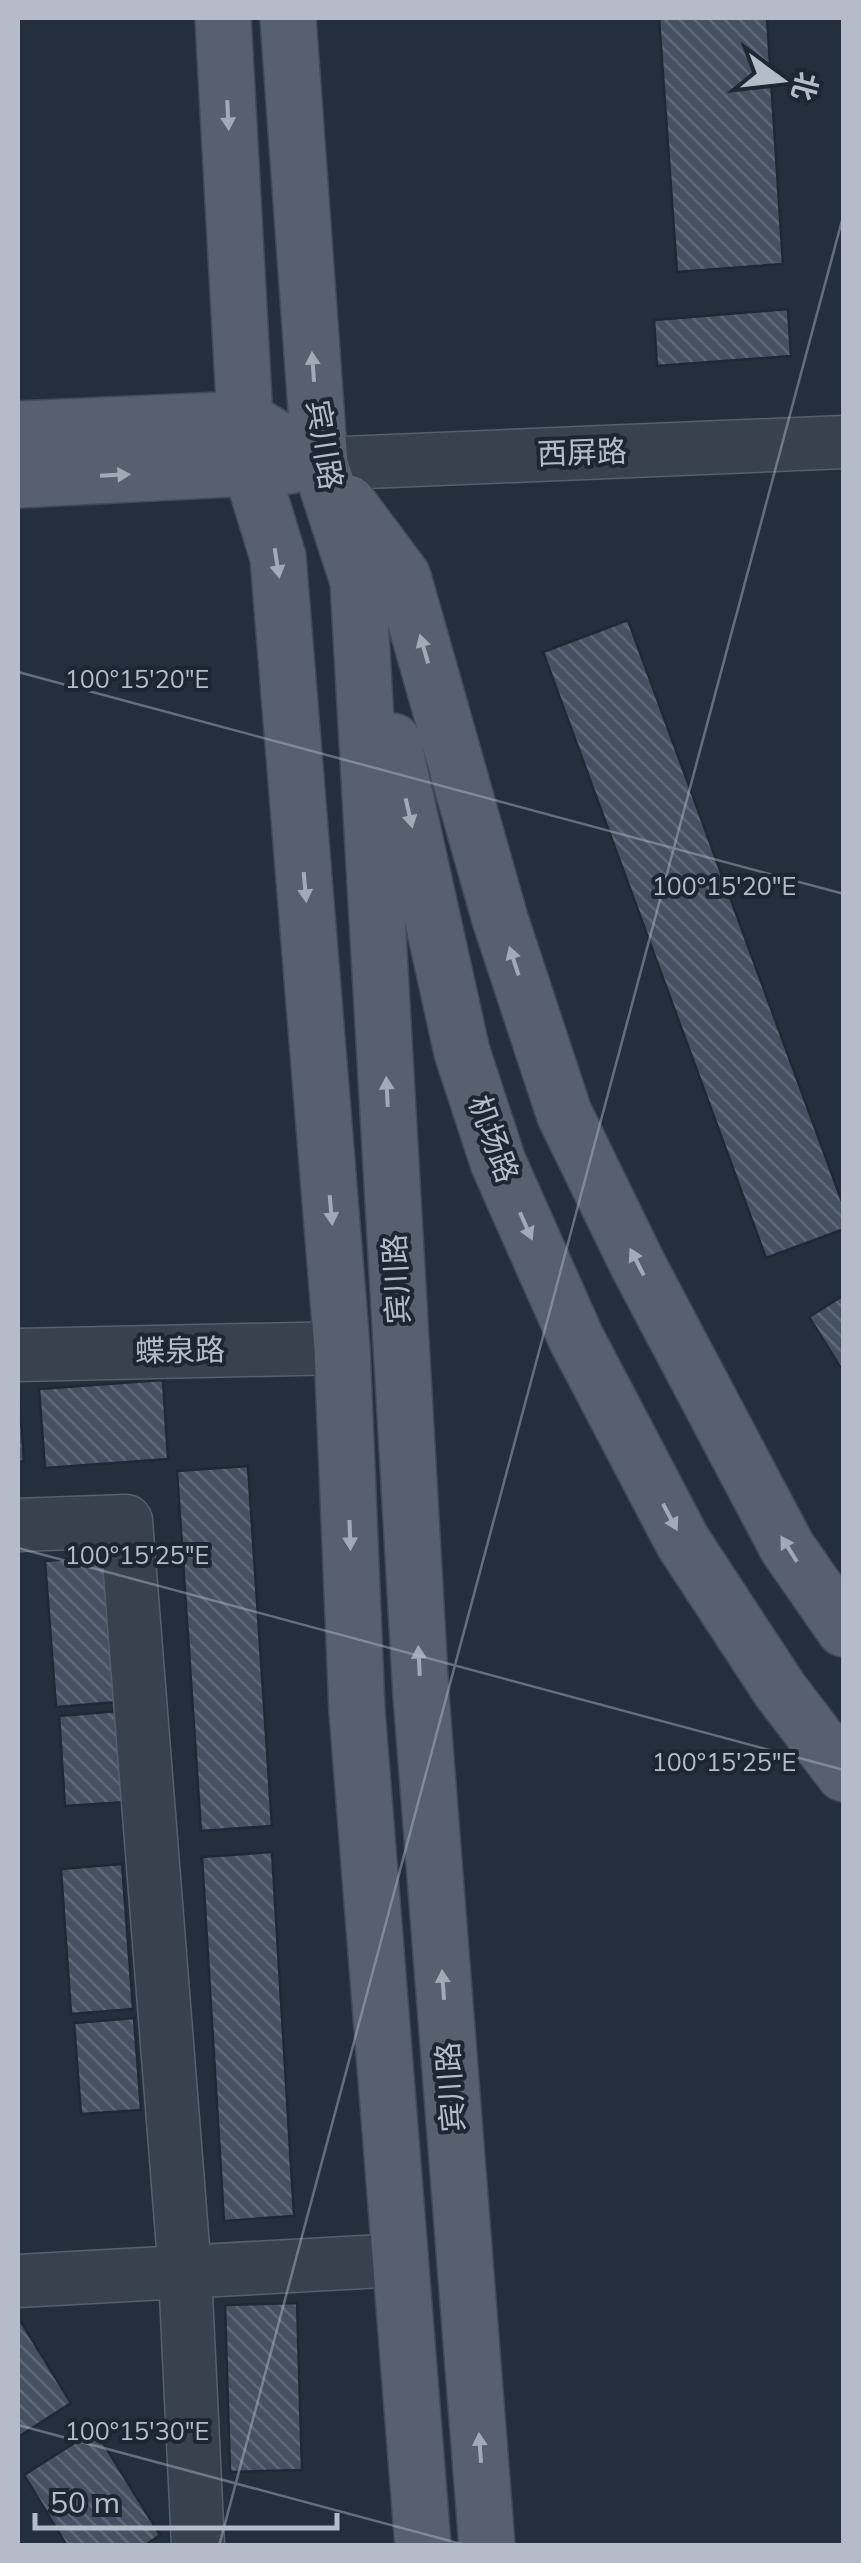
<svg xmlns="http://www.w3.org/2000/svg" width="861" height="2563" viewBox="0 0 861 2563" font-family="Mulish,'Noto Sans SC',sans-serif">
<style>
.building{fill:url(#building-back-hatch);stroke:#1f2835;stroke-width:2.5}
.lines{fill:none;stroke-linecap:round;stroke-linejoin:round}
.minor-casing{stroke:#565f6c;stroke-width:55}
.major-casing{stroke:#414a57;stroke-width:58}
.minor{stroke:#38414e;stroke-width:52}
.major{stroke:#56606e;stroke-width:55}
.oneway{fill:#a1aab7}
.ticks{fill:none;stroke:#b4bcc9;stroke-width:2.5;stroke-opacity:0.45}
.labels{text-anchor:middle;stroke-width:8;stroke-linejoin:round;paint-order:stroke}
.street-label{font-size:30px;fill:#b4bcc9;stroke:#1d2633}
.ticks-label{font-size:25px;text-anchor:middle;fill:#b4bcc9;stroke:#1d2633;stroke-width:8;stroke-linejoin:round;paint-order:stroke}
</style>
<defs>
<pattern id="building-back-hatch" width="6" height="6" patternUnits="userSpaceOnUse" patternTransform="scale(2.5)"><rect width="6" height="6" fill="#455162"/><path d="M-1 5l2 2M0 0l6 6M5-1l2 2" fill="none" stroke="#5d6877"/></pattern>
</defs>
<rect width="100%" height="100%" fill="#242f3e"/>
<!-- building -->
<path class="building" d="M659 18H767L783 264 677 272Z
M788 309 791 356 657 366 654 320Z
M628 620 844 1207V1229L766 1258 543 652Z
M844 1295V1373L809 1317Z
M163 1380 168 1459 45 1468 39 1389Z
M18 1382 24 1461 18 1462Z
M248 1466 272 1826 201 1831 177 1471Z
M107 1556 118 1702 56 1707 45 1561Z
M119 1711 126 1802 65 1806 59 1716Z
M272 1852 294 2216 224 2221 202 1857Z
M122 1864 133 2009 71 2014 61 1869Z
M134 2018 141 2110 81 2114 74 2023Z
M297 2303 302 2470 230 2472 225 2305Z
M18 2317 71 2403 18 2437Z
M95 2430 160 2535 144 2546H67L24 2475Z"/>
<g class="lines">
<!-- minor casing -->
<g class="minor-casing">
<path id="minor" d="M320 464 844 442
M18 1355 342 1348
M18 1525 126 1521 185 2273 198 2546
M18 2281 400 2260"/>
</g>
<!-- major casing -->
<g class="major-casing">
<path id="major" d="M223 18 245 419 251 469 278 557 342 1348 357 1711 423 2546
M288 18 320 464 358 581 421 1695 487 2546
M18 429 245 419 274 437
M18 480 289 466
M348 503 403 577 500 919 564 1113 638 1265 787 1547 844 1629
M393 741 462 1052 498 1162 576 1338 683 1542 780 1690 844 1774"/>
</g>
<!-- minor -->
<use href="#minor" class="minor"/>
<!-- major -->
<use href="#major" class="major"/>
</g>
<!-- one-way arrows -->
<defs><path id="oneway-solid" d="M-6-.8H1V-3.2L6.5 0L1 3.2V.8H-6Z" transform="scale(2.5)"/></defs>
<g class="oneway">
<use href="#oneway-solid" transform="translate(228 115) rotate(87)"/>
<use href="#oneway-solid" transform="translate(313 367) rotate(-94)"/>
<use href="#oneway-solid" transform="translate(115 475) rotate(-3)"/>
<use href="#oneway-solid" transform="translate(277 563) rotate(81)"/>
<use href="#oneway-solid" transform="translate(424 649) rotate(-106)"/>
<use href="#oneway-solid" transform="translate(409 813) rotate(77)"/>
<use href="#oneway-solid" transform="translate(305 887) rotate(85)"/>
<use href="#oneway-solid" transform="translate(514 961) rotate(-108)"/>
<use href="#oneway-solid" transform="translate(387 1092) rotate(-93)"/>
<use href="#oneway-solid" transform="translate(331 1210) rotate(85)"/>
<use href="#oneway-solid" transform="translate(526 1226) rotate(66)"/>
<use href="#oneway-solid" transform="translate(637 1262) rotate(-117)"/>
<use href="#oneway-solid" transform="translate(670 1517) rotate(62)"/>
<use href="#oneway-solid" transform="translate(350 1535) rotate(88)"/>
<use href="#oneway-solid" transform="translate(789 1549) rotate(-122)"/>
<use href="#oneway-solid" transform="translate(419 1661) rotate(-93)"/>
<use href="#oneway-solid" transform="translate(443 1985) rotate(-94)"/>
<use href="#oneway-solid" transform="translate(480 2448) rotate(-94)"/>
</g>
<!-- ticks -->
<path class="ticks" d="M18 672 844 894M18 1548 844 1770M18 2425 469 2546M219 2546 844 213"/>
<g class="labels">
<!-- street labels -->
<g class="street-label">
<text transform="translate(324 445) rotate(81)" y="10">宾川路</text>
<text transform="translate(582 453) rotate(-2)" y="10">西屏路</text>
<text transform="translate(493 1139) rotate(70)" y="10">机场路</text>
<text transform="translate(397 1279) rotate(-93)" y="10">宾川路</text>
<text transform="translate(180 1351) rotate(-1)" y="10">蝶泉路</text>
<text transform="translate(451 2087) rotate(-94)" y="10">宾川路</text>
</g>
</g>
<g class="ticks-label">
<text x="137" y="688">100°15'20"E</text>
<text x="724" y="895">100°15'20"E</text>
<text x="137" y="1564">100°15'25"E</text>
<text x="724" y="1771">100°15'25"E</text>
<text x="137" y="2440">100°15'30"E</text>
</g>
<!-- border -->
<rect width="861" height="2563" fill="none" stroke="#b4bcc9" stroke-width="40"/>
<!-- north arrow -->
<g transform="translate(781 80) rotate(105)" stroke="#1d2633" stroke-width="8" paint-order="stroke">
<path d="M0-8L18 38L0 25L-18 38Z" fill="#b4bcc9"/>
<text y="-15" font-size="28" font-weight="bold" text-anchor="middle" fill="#b4bcc9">北</text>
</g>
<!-- scale -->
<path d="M35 2513v15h302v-15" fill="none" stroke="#b4bcc9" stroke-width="5"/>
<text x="50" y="2513" font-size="30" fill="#b4bcc9" stroke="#1d2633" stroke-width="8" paint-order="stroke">50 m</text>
</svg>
